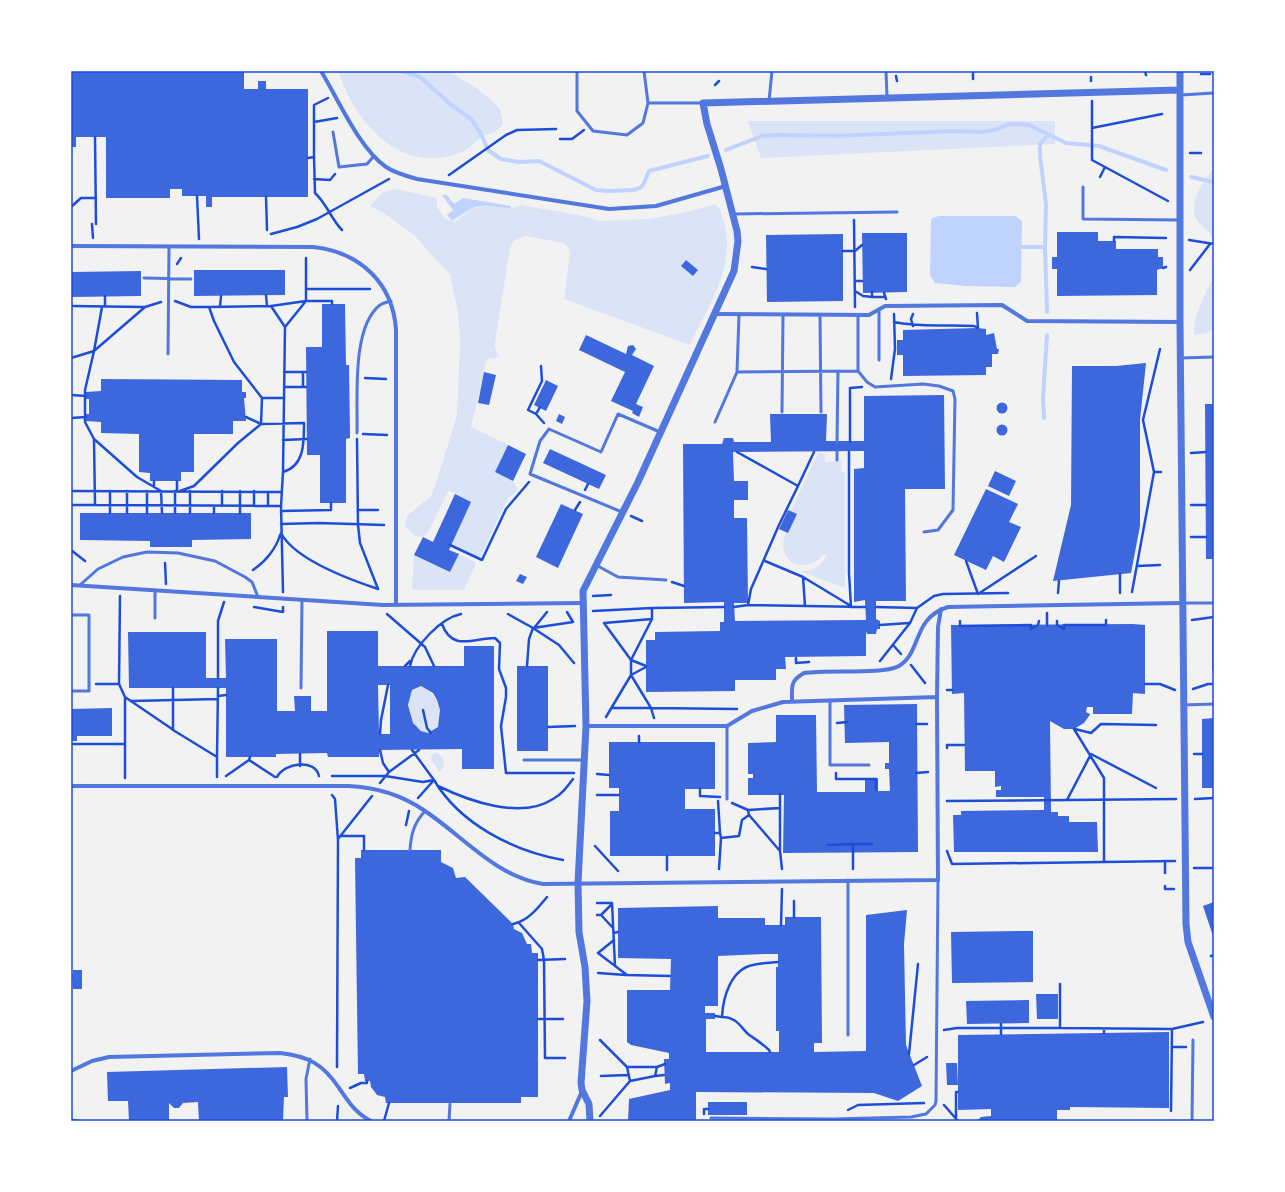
<svg xmlns="http://www.w3.org/2000/svg" width="1285" height="1192" viewBox="0 0 1285 1192" font-family="'Roboto Serif',serif">
<style>
.green{fill:#dbe4f7}
.water{fill:#bfd3fe}
.lines{fill:none;stroke-linecap:round;stroke-linejoin:round}
.stream{stroke:#bfd3fe;stroke-width:4}
.building{fill:#3d67dc;fill-rule:evenodd}
.path{stroke:#1d4ed8;stroke-width:2.5}
.service{stroke:#5277de;stroke-width:3}
.minor{stroke:#5277de;stroke-width:4}
.tertiary{stroke:#5277de;stroke-width:7}
.neatline{fill:none;stroke:#1d4ed8;stroke-width:1.5}
</style>
<rect width="100%" height="100%" fill="#f2f2f2"/>
<!-- green -->
<path class="green" d="M338 71H448L478 89 493 102 500 109 503 123C498 134 488 132 479 139 473 143 470 149 462 152 402 177 355 123 338 71Z
M748 121H1055V144L761 158Z
M1212 170 1214 171V246C1209 225 1206 233 1197 220 1187 204 1203 183 1212 170Z
M396 189 437 198V207L445 219 455 222 470 210 482 205 511 209 520 205 580 215 599 221 649 219 691 211 715 204C721 209 722 216 724 223 736 267 708 307 690 345L564 299 570 254 569 249 564 243 525 236 514 241 510 248 495 342V349L499 356 495 358 487 359 471 427 508 445 495 472 513 481 518 489 507 500 480 558 451 544 470 502 449 490 429 531 423 537 414 535 404 526 408 515 431 496 438 477 457 415 460 344 458 312 450 275 414 235 385 214 370 206 383 192Z
M1214 277V328L1207 333 1194 335C1194 313 1204 296 1214 277Z
M818 453 825 454V462L842 461 841 472H845V588L799 571C812 572 819 567 827 556L824 554C811 571 784 569 783 545 783 535 792 524 796 515L790 512Z
M459 554 476 563 464 590H414L412 587 414 555 450 572Z
M421 686C438 694 443 710 438 727L428 733C408 729 406 706 412 690Z
M437 753C446 758 446 766 439 772L431 759 432 754Z"/>
<!-- water -->
<path class="water" d="M442 195H447L454 204 463 198 511 206V209C477 204 481 202 452 221L447 215 453 210Z
M939 216H1015L1022 221 1021 282 1015 287 966 286 935 283 930 275 931 221 932 218Z"/>
<g class="lines">
<!-- stream -->
<path class="stream" d="M402 71 420 77 450 104 471 119 480 132 488 150 501 159 519 162 539 161 596 190 608 191 633 190 640 188 643 185 649 171 708 156
M726 150 762 136 777 135 836 136 953 131 979 132 995 130 1009 124H1018L1029 125 1066 143 1099 146 1166 170
M1191 177 1214 182
M1022 247H1045
M1047 312 1045 247 1046 204 1040 156V144L1048 135
M1044 418 1043 398 1047 335"/>
</g>
<!-- building -->
<path class="building" d="M71 71H244V89H258V81H266V89H308V197H212V207H206V196H182V189H170V198H106V137H76V147H71Z
M1057 232H1098V241H1116V249H1158V257H1163V268L1157 270V295L1057 296V269H1052V257H1057Z
M862 233H907V292L863 293Z
M843 234V301L767 302 766 235Z
M686 260 698 270 693 276 681 266Z
M194 270H285V295L194 296Z
M141 271V296L71 297V272Z
M322 304H345L346 365H349L350 433V438L346 439V503H320V455H307L306 347H322Z
M978 328 986 329V335L994 333 997 349H999L998 354H992V367H986V375L903 376V355H897V340H903V330Z
M586 335 626 354 628 346 633 345 636 349 632 355 654 366 636 404 643 407 639 417 632 413 633 411 611 401 625 372 579 350Z
M1146 363 1140 420V526L1131 573 1053 581 1071 505 1072 366H1116Z
M484 372 496 375 489 405 478 403Z
M101 379 242 380V392H246V398H244L246 421H233V434H194V472H181V481H150V473L139 472V434L101 433V422L86 421V414H89V399H86V392L101 391Z
M546 380 558 386 546 411 534 405Z
M944 395 945 489H905L906 601H876V619L880 621V629H877L876 634H867L866 631V656L785 657 786 669H776V680H735V691L646 692V640H655V632L720 631V622H724V602L684 603 683 444H722L724 438H733L734 442H771L770 414H827L826 441H864V396ZM864 451V468L854 469V602L865 600 866 620 735 621 734 603H748L747 518H734V500H748V481H734L733 452Z
M996.5 408a5.5 5.5 0 1 1 11 0a5.5 5.5 0 1 1-11 0Z
M1205 404H1214V559H1206Z
M559 414 565 417 562 424 556 421Z
M996.5 430a5.5 5.5 0 1 1 11 0a5.5 5.5 0 1 1-11 0Z
M508 445 526 454 513 481 495 472Z
M550 449 606 475 599 489 543 463Z
M995 471 1016 481 1009 496 988 486Z
M986 489 1018 504 1009 522 1021 527 1004 562 993 556 986 570 954 555Z
M455 494 471 502 449 550 459 554 450 572 414 555 423 537 433 542Z
M561 504 583 514 558 568 536 557Z
M788 510 797 514 788 533 779 529Z
M80 513H251V539L192 540V547H150V541L80 540Z
M520 574 527 577 523 584 516 581Z
M1212 620H1214V671H1212Z
M1133 624 1145 625V694L1133 693 1132 714H1093V707H1087L1086 712 1090 714 1089 716 1084 723 1074 729H1064L1050 721 1051 812H1058V816H1069V822H1097L1098 852H954L953 815H961V811L1044 810V797H996V790H1001V786L995 787V771H965L964 693 952 694 951 625Z
M327 631H378V666H464V646H494V769H462V749L379 750V757H328L327 753 276 754V757H226V688H129L128 632H206V678H226L225 639H277V711H295L294 696H311V711H327ZM378 685H390V734H379ZM421 686 433 693 437 700 440 710 438 727 428 733 421 731 413 723 408 705 412 690Z
M517 666H548V751H517Z
M917 704 918 852 783 853 784 795H748V778H753V774H748V743L776 742V715H816L817 792H865V778H878V791H890L889 769H885V763H889V742L845 743 844 705Z
M112 708V736H77V741H71V709Z
M1214 718V788H1202V719Z
M609 742H715V789H685V809H715V856H610V811H619V788H609Z
M361 850H441V862L453 868 456 878 465 877 513 924 514 929 522 933 527 944H531L532 953H538V1097H521V1103H386L385 1097 377 1095 371 1087 370 1081H365L364 1074H358L355 858H361Z
M1214 902V939L1203 906Z
M718 906V918H765V925H785V917H821L822 1043H814V1052L866 1051V915L907 910 904 944 906 1045 922 1086 898 1101 874 1093 696 1092V1121H628L629 1099 670 1090V1083L665 1084 664 1059H669V1053L631 1045 627 1042V990H670L671 959 618 958V908ZM765 954H778V967H776V1031H779V1052H706V1019H715V1013H705V1006H718V956Z
M1020 931H1033V982L952 983 951 932Z
M73 970H82V989H73L72 974H73Z
M1036 994H1058V1019H1037Z
M1029 1000V1023L967 1024 966 1001Z
M1169 1032V1108L1070 1107V1110H1057V1121H977L981 1117 991 1116V1109L958 1110V1035Z
M946 1063H957L958 1085H947Z
M287 1067 288 1097H284L283 1121H199L198 1102 183 1103 179 1108H174L169 1103V1121H129L128 1101H108L107 1072Z
M708 1102H747V1115H708Z"/>
<g class="lines">
<!-- path -->
<path class="path" d="M973 71V79
M1145 71 1146 75
M1201 74H1210
M896 76 897 81
M1091 77V81
M715 85 719 81
M1092 101V160L1168 201
M314 122 337 118
M1092 128 1162 114
M95 137 96 224
M560 139H572L584 130
M1190 153H1201
M314 157 315 193C327 204 331 219 342 230
M308 158 314 157V105L328 98
M449 175 506 135 517 130 556 129
M1100 177 1105 167
M314 179 330 180 335 174
M197 196 199 239
M266 197 267 230
M71 207 81 198H96
M854 220 855 307
M92 224 93 238
M271 234 297 227 317 219 389 179
M1189 240 1214 244
M1114 241V237L1166 238
M843 251H855L862 245
M177 264 181 258
M752 267 766 269
M1163 268 1166 267
M1190 270 1210 244
M855 281H862
M306 289H370
M855 291 863 296 872 297
M872 292V297H885
M884 293 886 299
M266 295 267 306
M105 296V306
M175 301 191 307H209L214 321 234 362 262 398 261 424 238 443 194 486 180 491
M71 306 144 307
M271 306 306 301H332V304
M102 307 94 351 85 390V422L94 439 137 477 161 491 162 513
M220 307 221 296
M894 322C921 328 947 324 974 326L978 328 977 313
M913 326 911 319 913 314
M285 327 306 301V258
M71 358 94 351 145 307 161 302
M284 372H306
M303 372V387
M365 378 386 379
M891 379 895 349 894 314
M284 387H306
M71 395 86 396
M262 398H284
M540 407 536 414 544 423
M536 414 528 410 542 381 541 366
M246 417 261 424 304 423C304 441 305 466 283 472
M71 418 86 417
M363 434 387 435
M94 439 95 505 281 506 283 472 285 327 271 306 209 307
M357 439 358 525 360 543 378 589
M283 440 307 439
M850 442V388L862 387
M737 452 798 486 779 525 751 589 748 605
M849 452V573L851 607
M1191 453 1206 452
M1154 472H1161
M177 481V491
M798 486 814 452
M154 487V481
M585 490 588 484
M71 491 282 492
M110 491V513
M127 491V513
M147 491V513
M175 491V513
M190 491V513
M222 491V506
M240 491V513
M254 491V506
M268 492V506
M71 505H95
M1191 505H1206
M214 506V513
M281 506 283 592
M358 510H378
M575 510 580 502
M281 511 331 510V503
M631 516 642 521
M281 524 319 523 384 525
M281 533C295 560 351 580 378 589
M1191 537H1206
M450 545 482 560 506 509 529 482
M71 550 85 561
M765 561 803 577 851 606
M966 561 978 594 1036 556
M165 563 166 584
M1137 566 1160 565
M253 570C265 562 276 549 280 535
M803 577 805 606
M672 582 684 586
M1132 592 1154 472 1143 420 1160 349
M1058 593 1059 581
M1120 593V574
M120 596 119 684 125 697V778
M593 596 611 595
M254 607 283 612V607
M734 607 748 605 865 607
M876 607 917 608 934 596 943 594 1008 593
M652 608V619
M593 611 652 608 724 607
M1047 613V625
M387 614 425 647 434 666
M508 614 533 628 573 622 567 612
M1192 620 1214 617
M960 621V626L1031 625V629L1038 625 1039 621
M1057 621V625L1064 629V625H1106V620
M604 623 652 619 631 660V675L651 708H612
M604 623 631 660 646 666
M442 624C452 652 474 638 495 638L500 643 499 669 506 688V697L501 726 506 773H574
M880 625 909 623
M534 628 547 612
M893 645 901 654
M796 658V663L809 662
M880 661 910 623 917 608
M911 665 925 683
M405 666 410 661
M410 666C414 646 441 618 461 614
M527 666 529 639 533 628 559 645 574 663
M218 678V621L224 602
M96 684H119
M1145 684H1160L1175 690
M173 688V730L217 757V777
M1193 689 1208 684H1214
M947 690H952
M218 696 226 695
M125 697 172 729
M131 701 218 699
M423 710 427 728 431 733
M606 717 631 675 646 667
M654 718 651 708 737 709
M837 723 847 722
M916 724H927
M548 727 575 726
M1074 729 1104 778V862
M1075 729 1091 733 1101 724 1156 725
M380 734 381 720 388 685
M639 742V736
M71 744H125
M947 748V745H964
M380 750 383 763 389 772
M412 750 434 780 418 798
M300 754V766
M1194 754H1202
M217 757 218 688
M249 760 275 777
M836 773V779H876V790
M916 773 928 772
M597 774 609 775
M226 776 249 760 250 757
M332 776H385L423 782 434 780C460 824 513 851 563 860
M277 777C284 763 315 758 319 776
M380 783 389 772 419 750
M438 786C469 801 521 820 553 799 562 794 567 787 573 779
M700 789V796L720 797
M332 795 335 799 338 840 337 1067
M597 795H619
M1195 799 1214 798
M1067 800 1091 754 1156 788
M718 801 720 833
M947 801 1176 799
M732 803 748 810 749 815 780 851 782 869
M748 810 780 808
M406 825 409 811
M715 833H720L721 838 719 869
M342 836H364V850
M721 838 739 836 742 820 749 815
M338 839 372 796
M853 844H872
M828 845 853 844V869
M595 846 618 871
M780 850V794
M947 851 952 864 1175 861
M667 856V870
M1165 861V873
M1194 868H1214
M1165 886V889H1174
M794 901V917
M597 903H612
M612 903 615 966
M597 915H601L613 928
M601 915 612 904
M519 923 542 949 544 960 545 1058H565
M513 924C528 921 538 908 547 897
M781 925 782 889
M614 933 618 932
M614 940 598 953 627 975 670 976
M1211 956 1214 955
M538 960 565 959
M598 973 626 975
M715 1016 722 1017C723 997 731 969 753 965 761 963 770 963 778 962
M722 1017C736 1017 740 1026 748 1034 755 1039 763 1044 769 1050L770 1052
M538 1019H563
M1001 1024V1034
M1060 1028 1172 1029 1203 1022
M1104 1029V1033
M944 1030 957 1028H1060V984
M600 1040 627 1067H657L655 1076 664 1075
M1172 1047H1186
M909 1054 918 964
M914 1065 927 1057
M627 1067 630 1081
M657 1067 665 1064
M601 1076 628 1075
M350 1088 361 1083H367V1081
M944 1105 958 1121
M848 1110 858 1105 924 1103
M1171 1111 1172 1029
M704 1114V1109H708
M600 1116 630 1081 655 1076
M956 1119V1092H958
M337 1121 338 1106
M384 1121 389 1103
M976 1121H978"/>
<!-- service -->
<path class="service" d="M577 71V111L593 131 627 135 643 123 648 103H703
M644 71 648 103
M886 71 887 97
M1181 95 1214 93
M769 101 772 71
M333 132 339 167 367 164 374 156
M1083 187V219L1179 220
M733 214 897 212
M144 278 191 279
M879 310V360
M820 315 821 412
M168 354 169 247
M1180 358 1214 357
M858 371 867 382 875 387 923 384 939 386 953 391 955 399 953 510 938 530 924 532
M737 372 858 371V315
M782 412 783 315
M715 422 737 372 739 315
M357 433C358 401 351 327 380 305 383 303 387 302 391 301
M837 442 838 371
M837 460V451
M622 512 530 474 540 441 549 429 601 452 618 414 660 432
M596 565 618 577 666 580
M80 585 98 569 123 557 147 552 178 553 215 561 245 577 252 582 258 597
M1184 603H1214
M71 615H89V691H71
M155 618V591
M301 688 302 600
M830 700V765H869
M1183 705 1214 704
M524 760H584
M727 799V726
M410 850C411 834 414 823 425 811
M848 880V1035
M711 1118 833 1119 911 1117 926 1114 935 1105 936 1101 938 880
M71 1120 80 1121
M307 1121 306 1079 310 1059
M449 1121 450 1104
M1192 1121 1193 1040"/>
<!-- minor -->
<path class="minor" d="M321 71C338 99 359 148 386 167 395 173 406 176 417 179L609 209 656 206 726 186
M71 246 313 247C360 252 393 283 396 330V605
M714 314 869 315 885 306 1002 305 1027 321 1180 322
M71 585 383 605 582 603
M792 701C792 686 790 681 804 673 826 669 883 675 899 666 922 652 912 618 948 607L1182 603
M586 726H727L752 711 783 702 937 697
M71 786H348C375 787 402 795 425 811 464 837 495 876 543 884L938 880 937 697 938 627 941 609
M71 1071 92 1061 109 1057 280 1053C308 1056 323 1064 339 1088 349 1102 355 1113 371 1121
M569 1121 582 1091"/>
<!-- tertiary -->
<path class="tertiary" d="M1180 71V322L1186 924 1188 942 1214 1017
M590 1121 589 1104 582 1090 581 1083 587 1001 585 967 579 932 578 883 586 726 583 591 638 482 734 271 738 241 737 231 721 169 707 124 703 103 1179 90"/>
</g>
<!-- border -->
<rect width="1285" height="1192" fill="none" stroke="#ffffff" stroke-width="144"/>
<rect x="72" y="72" width="1141" height="1048" class="neatline"/>
</svg>
